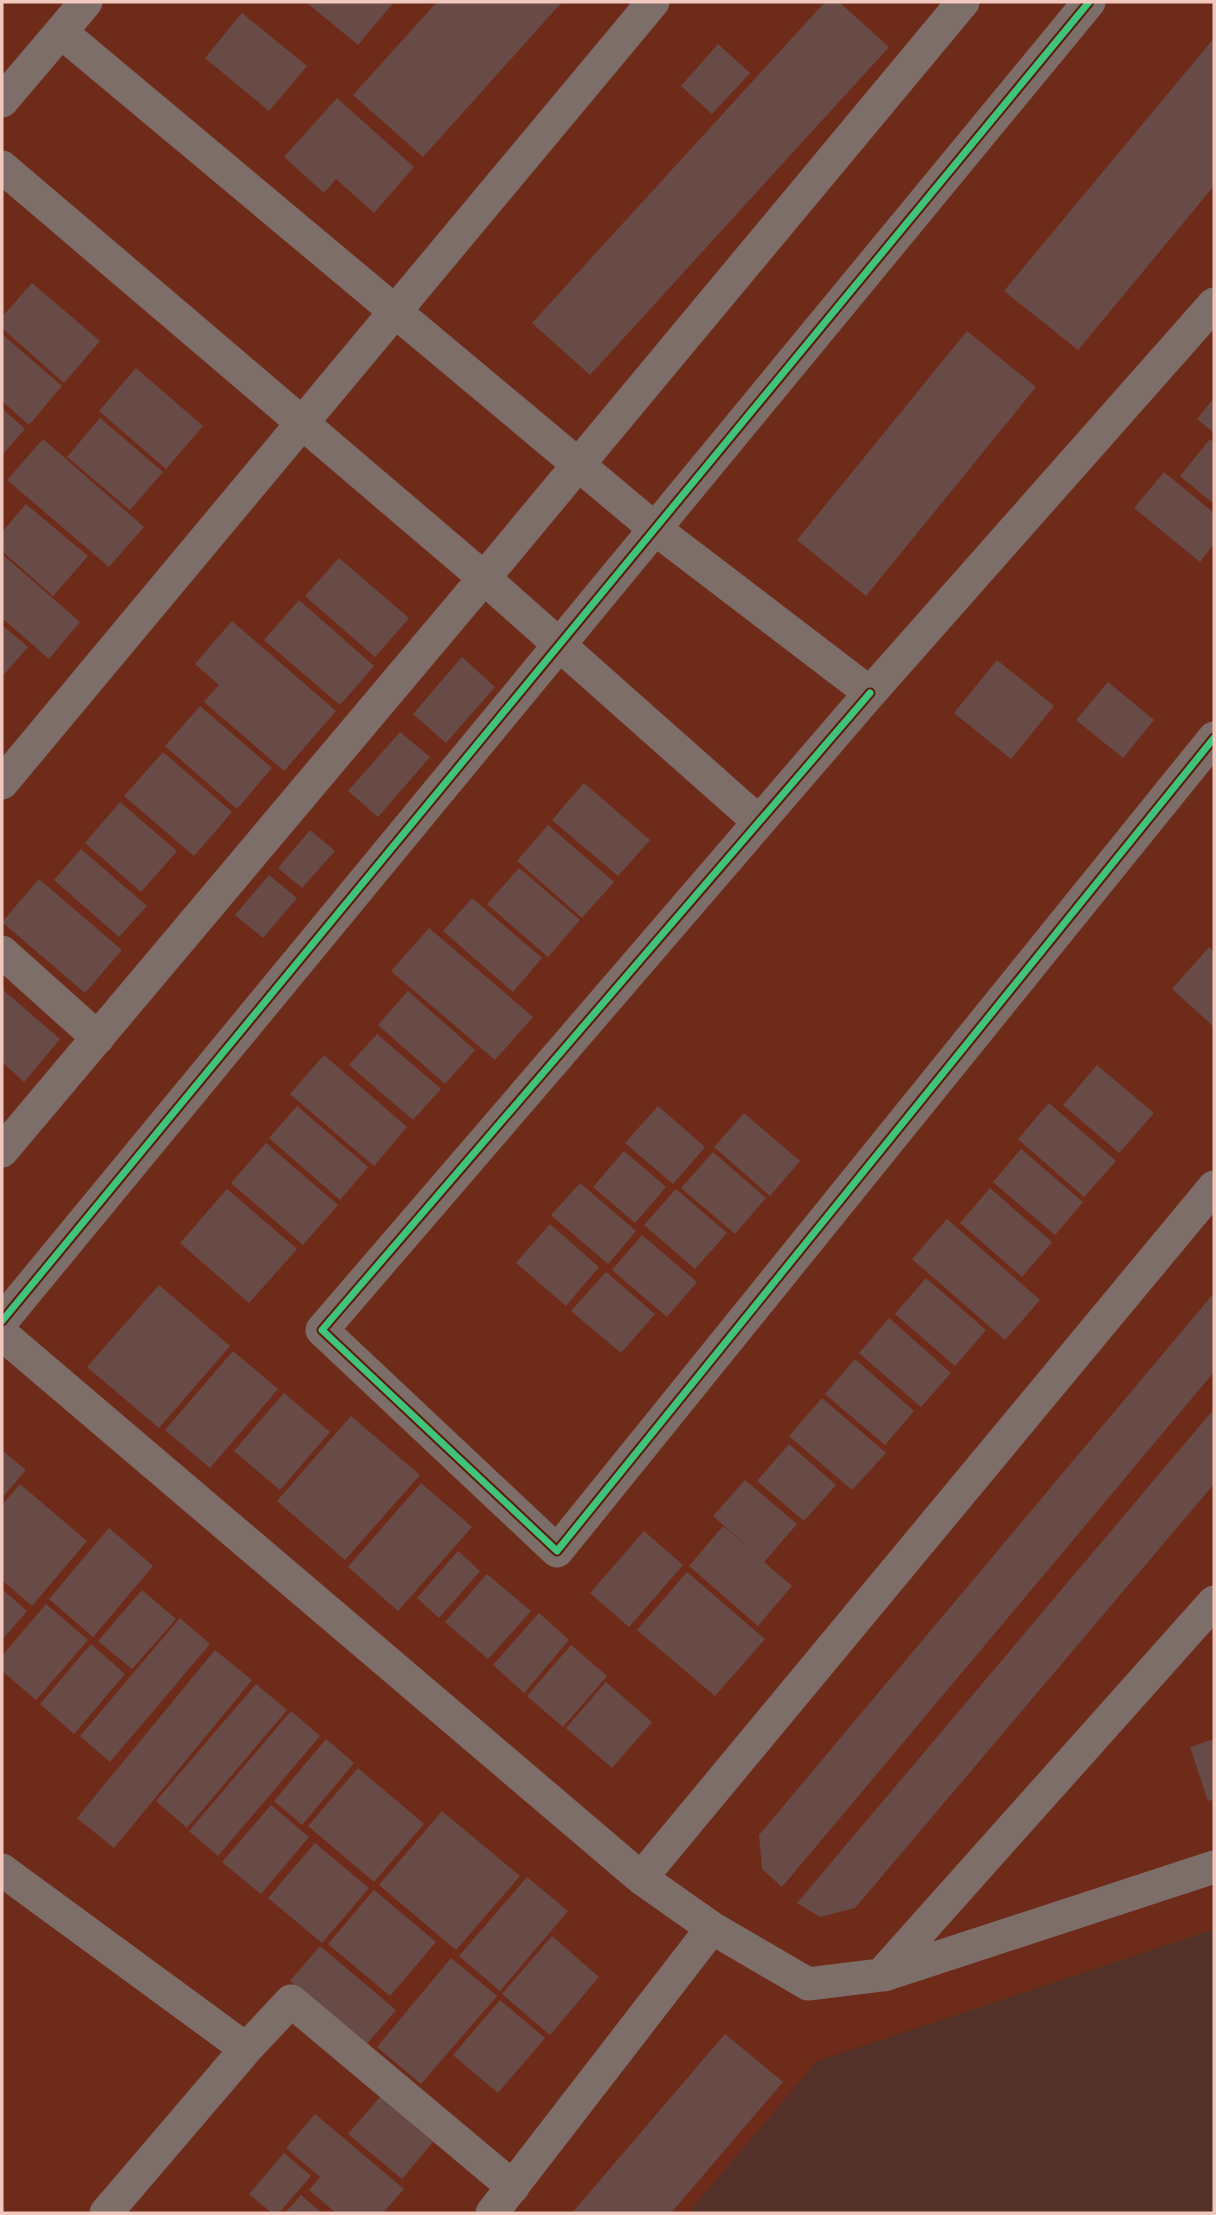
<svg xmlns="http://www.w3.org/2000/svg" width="1216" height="2215" viewBox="0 0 1216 2215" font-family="'Work Sans',sans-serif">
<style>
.built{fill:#6f2b1a}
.building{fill:#684b47}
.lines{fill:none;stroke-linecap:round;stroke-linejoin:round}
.street{stroke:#7e6e6a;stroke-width:33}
.cycleway-casing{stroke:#5a1b0a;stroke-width:11}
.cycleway{stroke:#40c37c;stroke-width:7}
</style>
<rect width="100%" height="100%" fill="#543128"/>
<!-- built -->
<path class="built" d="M2 2H1214V1929L817 2061 688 2213H2Z"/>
<!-- building -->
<path class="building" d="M306 2H394L358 45Z
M437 2H562L423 157 353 95Z
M825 2H839L889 47 590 375 532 323Z
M242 13 307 66 269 111 205 58Z
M1214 38V186L1078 350 1004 291Z
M718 44 750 73 712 114 681 86Z
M337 98 414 167 374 213 336 179 324 193 284 157Z
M32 283 100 341 64 383 2 328V317Z
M967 331 1036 387 866 596 797 540Z
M2 334 62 386 29 425 2 401Z
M136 368 203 426 166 469 99 411Z
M1214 398V433L1197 419Z
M2 408 25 429 2 455Z
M100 418 163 472 130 510 67 457Z
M43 439 144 527 109 567 7 480Z
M1210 439 1214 443V504L1180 476Z
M1164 472 1214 513V544L1200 562 1134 508Z
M26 504 88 556 53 596 2 551V532Z
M2 554 80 622 49 659 2 618Z
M339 558 409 618 375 657 305 596Z
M299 600 374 666 340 705 264 640Z
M232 621 336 711 284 771 204 702 219 685 195 664Z
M2 625 28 647 2 677Z
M462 657 495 687 446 743 413 714Z
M997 660 1054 706 1011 759 954 713Z
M1108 682 1154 720 1123 758 1076 720Z
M200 706 272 768 237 809 165 746Z
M400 732 430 757 378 817 348 791Z
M163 752 232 812 194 856 124 796Z
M584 783 650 840 618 876 552 820Z
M120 802 177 851 141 892 85 843Z
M548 825 614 882 582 918 517 861Z
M310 830 335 851 302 888 278 868Z
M81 849 147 906 119 937 54 880Z
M519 868 580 920 548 957 487 904Z
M269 875 297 898 263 938 235 915Z
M39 879 122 950 85 993 2 922Z
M472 898 542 958 513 992 443 931Z
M429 928 533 1017 495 1060 391 971Z
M1209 947 1214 952V1027L1172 989Z
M2 989 60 1039 24 1082 2 1062Z
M408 991 475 1050 445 1084 378 1025Z
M377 1034 441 1089 413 1120 349 1065Z
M324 1055 407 1127 374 1166 290 1094Z
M1097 1065 1154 1113 1119 1153 1063 1105Z
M1049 1103 1116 1161 1084 1197 1018 1139Z
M297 1106 368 1167 340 1200 269 1138Z
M658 1106 705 1147 673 1184 625 1143Z
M744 1113 800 1161 770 1196 714 1147Z
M266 1143 338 1205 303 1245 231 1183Z
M1021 1149 1083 1202 1055 1235 993 1182Z
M624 1151 666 1187 635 1223 593 1187Z
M713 1152 766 1198 735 1234 681 1188Z
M580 1183 636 1231 608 1264 551 1215Z
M990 1188 1052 1242 1022 1277 960 1223Z
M227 1189 297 1249 249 1303 180 1243Z
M676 1189 727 1233 695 1269 644 1225Z
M947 1219 1040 1300 1005 1340 912 1259Z
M550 1224 599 1267 566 1306 516 1263Z
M642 1235 697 1282 667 1317 612 1270Z
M606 1272 655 1314 621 1353 571 1311Z
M926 1278 986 1330 955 1366 895 1314Z
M159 1285 230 1346 159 1428 87 1367Z
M1214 1293V1372L782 1887 762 1869 759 1835Z
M889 1318 951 1373 921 1407 859 1353Z
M233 1351 278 1389 210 1468 165 1430Z
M855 1359 914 1411 885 1445 825 1394Z
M284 1393 330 1432 280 1490 234 1451Z
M822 1398 886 1453 852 1490 789 1436Z
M1214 1409V1484L855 1908 820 1917 797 1903Z
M351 1416 420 1475 345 1560 277 1501Z
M789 1444 836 1485 804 1521 757 1481Z
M2 1450 26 1470 2 1498Z
M745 1480 797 1524 764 1562 792 1586 758 1626 689 1566 723 1526 753 1551 713 1516Z
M421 1483 472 1527 398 1611 348 1567Z
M20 1484 87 1541 32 1606 2 1580V1505Z
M109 1528 153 1566 93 1637 49 1599Z
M644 1531 683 1565 629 1627 590 1593Z
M458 1551 480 1571 439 1618 417 1598Z
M687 1572 765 1639 715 1696 637 1630Z
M487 1574 531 1611 488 1659 445 1622Z
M2 1589 27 1611 2 1640Z
M142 1590 176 1619 132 1669 98 1641Z
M46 1604 88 1640 36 1700 2 1671V1656Z
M539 1613 569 1640 524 1693 493 1665Z
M180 1618 210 1644 110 1762 80 1736Z
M91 1644 125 1674 74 1734 40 1704Z
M571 1645 607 1676 563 1727 527 1696Z
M215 1650 252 1680 114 1848 77 1818Z
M606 1682 652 1722 612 1768 566 1728Z
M256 1684 287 1710 187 1828 156 1801Z
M291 1711 320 1736 218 1856 189 1831Z
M326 1739 354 1763 302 1825 274 1801Z
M1214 1739V1799L1208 1801 1190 1747Z
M358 1768 424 1824 374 1882 308 1826Z
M271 1805 309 1837 261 1894 222 1862Z
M442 1811 520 1876 456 1950 379 1885Z
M315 1843 369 1888 322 1943 268 1898Z
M527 1877 568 1911 500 1991 459 1956Z
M374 1890 436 1942 390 1996 328 1944Z
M552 1936 599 1977 550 2035 502 1994Z
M320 1946 396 2010 366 2045 290 1981Z
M451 1958 497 1996 421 2084 377 2047Z
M500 2000 545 2038 498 2093 453 2055Z
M725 2034 783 2082 671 2213H572Z
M380 2097 433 2142 402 2179 348 2134Z
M315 2114 404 2189 383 2213H336L309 2190 320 2177 286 2148Z
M284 2153 311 2176 279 2213H272L249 2194Z
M301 2195 322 2213H285Z"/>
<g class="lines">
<!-- street -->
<path class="street" d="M61 32 654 528 870 693 1214 304
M2 101 86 2
M2 167 484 578 759 822
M870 693 322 1330 557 1551 1214 738
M2 783 653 2
M2 952 98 1038
M2 1151 484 578 963 2
M1214 1187 641 1878 712 1928 808 1984 881 1975 1214 1602
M2 1321 1089 2
M2 1334 641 1878
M2 1870 246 2049
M884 1975 1214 1867
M106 2213 246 2049 291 2001 513 2187
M492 2213 712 1928"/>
<!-- cycleway casing -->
<g class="cycleway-casing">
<path id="cycleway" d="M870 693 322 1330 557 1551 1214 738
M2 1321 1089 2"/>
</g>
<!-- cycleway -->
<use href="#cycleway" class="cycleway"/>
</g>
<!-- border -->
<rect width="1216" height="2215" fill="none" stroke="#f0c8bd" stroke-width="7"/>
</svg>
